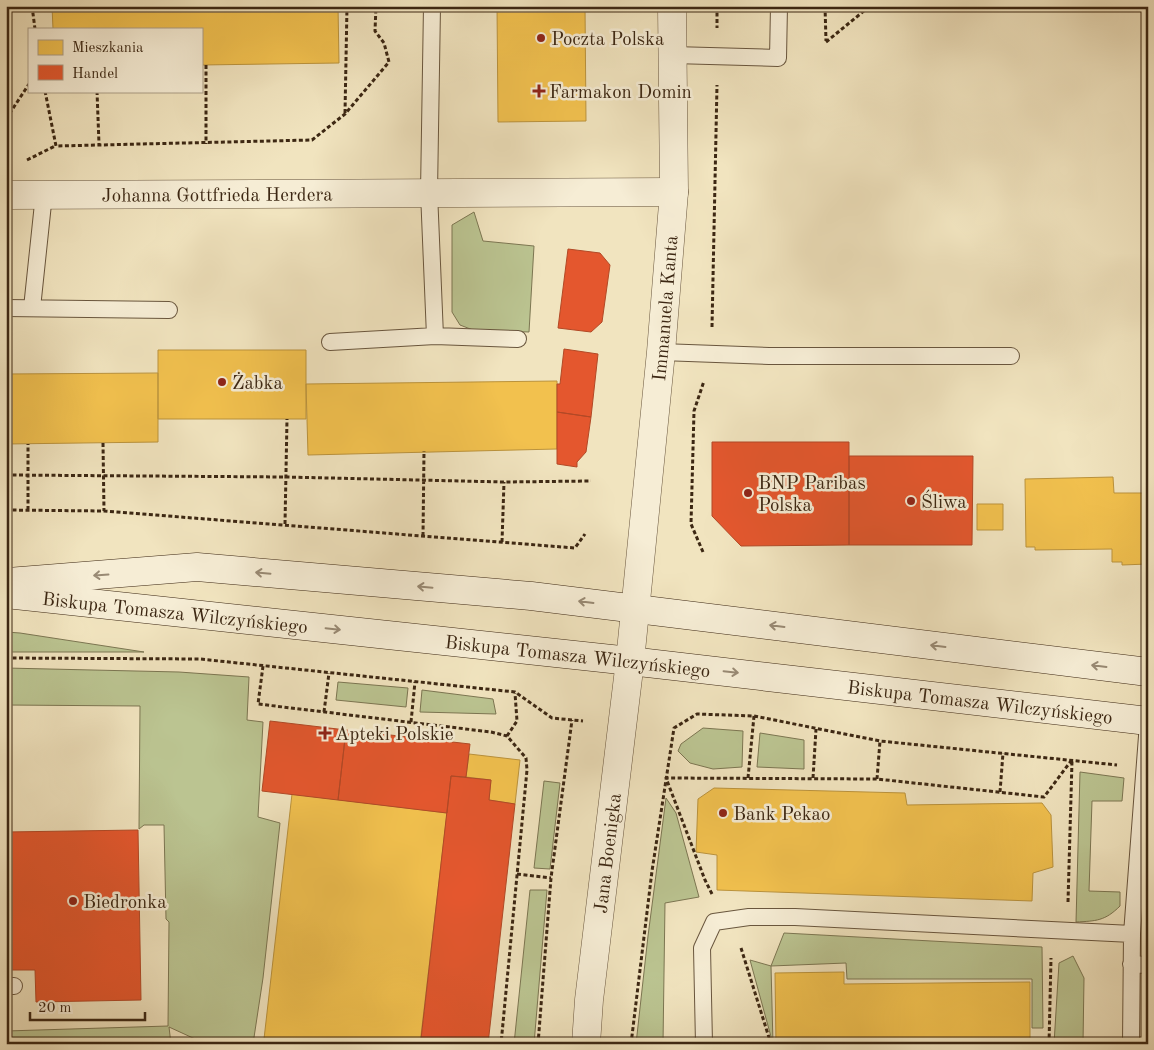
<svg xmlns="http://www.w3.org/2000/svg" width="1154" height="1050" viewBox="0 0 1154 1050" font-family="'Old Standard TT',serif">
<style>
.green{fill:#bbc491;stroke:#7c7652}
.homes{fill:#f2c14e;stroke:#bb933c}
.shops{fill:#e4572e;stroke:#b24926}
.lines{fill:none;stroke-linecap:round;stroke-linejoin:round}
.lane-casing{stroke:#69563e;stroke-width:18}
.street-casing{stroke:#69563e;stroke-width:29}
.secondary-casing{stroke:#3c2713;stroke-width:29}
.path{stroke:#3c2713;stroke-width:3;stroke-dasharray:4 2.5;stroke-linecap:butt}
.lane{stroke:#f6edd5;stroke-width:16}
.street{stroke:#f6edd5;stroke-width:28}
.secondary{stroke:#f6edd5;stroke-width:28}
.oneway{stroke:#998a74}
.poi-dot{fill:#8f2418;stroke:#f6edd5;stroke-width:2}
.labels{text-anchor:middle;stroke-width:5;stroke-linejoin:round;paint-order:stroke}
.poi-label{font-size:19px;fill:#3c2713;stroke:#f6edd5;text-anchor:start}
.street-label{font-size:19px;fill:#3c2713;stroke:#f6edd5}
</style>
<rect width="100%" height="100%" fill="#f1e4bf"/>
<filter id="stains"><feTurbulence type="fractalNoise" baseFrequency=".004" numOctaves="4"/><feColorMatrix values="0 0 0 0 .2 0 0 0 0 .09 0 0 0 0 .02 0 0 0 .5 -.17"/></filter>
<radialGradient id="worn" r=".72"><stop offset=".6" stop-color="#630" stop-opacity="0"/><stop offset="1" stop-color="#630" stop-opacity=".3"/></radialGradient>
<!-- green -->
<path class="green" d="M474 212 483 241 534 246 529 332 473 330 460 325 452 312V225Z
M6 632 20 633 144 652H6Z
M6 668 179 672 249 677 247 720 263 722 258 817 280 823 263 978 253 1044H206L169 1027 171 1044H6V1031L168 1026 169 922 166 919 164 825H144L139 829 140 706 6 705Z
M338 682 408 688 406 707 336 700Z
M422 690 493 699 496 714 420 712Z
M703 728 743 731 742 767 713 769 690 763 678 751 681 744Z
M760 733 804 740V769L757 767Z
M1080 772 1124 778 1122 801H1092L1089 891 1120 892V906C1105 921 1096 921 1076 922Z
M544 781 560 783 550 869 534 868Z
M666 798 676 813 699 897 665 903 663 1044H636L648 936Z
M530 890H547L534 1044H514Z
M784 933 1042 947 1043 1028H1032V979H847L846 963 771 966 773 1044 750 960 771 966Z
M1073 956 1084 978 1083 1044H1054L1059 963Z"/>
<!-- homes -->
<path class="homes" d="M52 6H338L339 63 201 65V29H53Z
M497 6H585L586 121 498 122Z
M158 350H306V419H158Z
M158 373V442L6 444V374Z
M557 381V449L308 455 306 384Z
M1113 477 1114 493H1148V564L1122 565V562H1112V549L1035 550V547H1026L1025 479Z
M977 504H1003V530H977Z
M469 754 520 760 515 804 489 800 491 780 466 777Z
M714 788 905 793 907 805 1042 803 1051 815 1053 867 1033 873 1032 901 717 890V855L696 852 698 799Z
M292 794 447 813 420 1044H309L264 1039Z
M844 972V984L1030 982V1044H776L775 973Z"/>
<!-- shops -->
<path class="shops" d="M568 249 600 253 610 265 602 322 591 332 558 328Z
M564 349 598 354 591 417 557 412V384H560Z
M557 412 591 417 586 452 577 462V467L557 464Z
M712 442H849V545L741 546 712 516Z
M849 456H973L972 545H849Z
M270 721 346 730 338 800 262 791Z
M346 730 470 744 466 777 451 776 447 813 338 800Z
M451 776 491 780 489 800 515 804 488 1044H466L421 1039Z
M138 830 141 1000 36 1002 35 970H6V832Z"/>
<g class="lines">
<!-- lane casing -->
<g class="lane-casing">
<path id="lane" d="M432 6 429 192 435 336
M673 55 778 58 779 6
M6 308 169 310
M32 308 44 194
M330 342 435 336 518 339
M661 352 769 356H1011
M1131 964 1148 965
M6 986H14
M704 1044 702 948 714 922 749 917H795L1132 934
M1131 1044 1132 934 1148 723"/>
</g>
<!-- street casing -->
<g class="street-casing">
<g id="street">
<path id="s1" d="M6 195 674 192"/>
<path id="s2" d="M586 1044 589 1000 630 661 661 352 674 192 672 6"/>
</g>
</g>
<!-- secondary casing -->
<g class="secondary-casing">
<g id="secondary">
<path d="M8 582 197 567 531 596 1148 672"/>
<path id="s3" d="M6 594 630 661 1148 721"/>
</g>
</g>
<!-- path -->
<path class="path" d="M32 6 35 29
M717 6V28
M825 6 826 41
M826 42 870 6
M206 65V144
M45 91 56 146 312 140 345 114 389 62 384 43 375 31 376 6
M97 91 99 144
M345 113 347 6
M6 119 29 84
M27 160 55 146
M712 327 717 85
M103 443 104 511
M6 475 286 477 504 482 591 481
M6 510 104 511 575 548 585 534
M28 510V444
M285 524 287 419
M423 536 424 451
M502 542 504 482
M703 552 691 524 694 411 704 381
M6 658 200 659 515 692 552 718 583 721
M263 666 258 704 491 732 507 736 526 758 527 770 501 1044
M324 712 329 673
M411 722 415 682
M507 736 517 721 515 693
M748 778 754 716
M813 778 816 729
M877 779 880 741
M1000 792 1003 753
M517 874 551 878
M712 894 705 880 666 778 877 779 1044 797 1071 761
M1068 902 1072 761
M741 948 771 1044
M538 1044 551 878 572 720
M631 1044 652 871 674 728 697 714 754 716 880 741 1117 765
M1049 1044 1051 958"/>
<!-- lane -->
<use href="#lane" class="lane"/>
<!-- street -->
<use href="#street" class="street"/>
<!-- secondary -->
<use href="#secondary" class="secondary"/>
</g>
<!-- one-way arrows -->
<defs><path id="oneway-shaft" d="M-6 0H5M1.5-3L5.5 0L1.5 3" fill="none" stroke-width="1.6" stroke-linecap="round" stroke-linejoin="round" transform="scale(1.25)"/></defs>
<g class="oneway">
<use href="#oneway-shaft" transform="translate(263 573) rotate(-175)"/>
<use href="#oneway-shaft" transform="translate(101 575) rotate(176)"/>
<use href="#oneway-shaft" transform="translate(425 587) rotate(-175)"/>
<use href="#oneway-shaft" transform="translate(586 602) rotate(-173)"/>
<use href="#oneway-shaft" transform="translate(777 626) rotate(-173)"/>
<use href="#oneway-shaft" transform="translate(333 629) rotate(6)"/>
<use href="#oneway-shaft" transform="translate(938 646) rotate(-173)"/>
<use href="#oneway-shaft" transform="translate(1099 666) rotate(-173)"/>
<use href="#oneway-shaft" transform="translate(731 672) rotate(6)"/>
</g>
<!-- markers -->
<g class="poi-dot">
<circle cx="541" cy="38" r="5"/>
<path d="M536.5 83.5h5v5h5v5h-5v5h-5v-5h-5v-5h5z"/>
<circle cx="222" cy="382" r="5"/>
<circle cx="748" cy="493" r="5"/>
<circle cx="911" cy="501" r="5"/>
<path d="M322.5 725.5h5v5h5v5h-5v5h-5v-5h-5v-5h5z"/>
<circle cx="723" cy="813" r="5"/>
<circle cx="73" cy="901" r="5"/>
</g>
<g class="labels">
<!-- poi labels -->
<g class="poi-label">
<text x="551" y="45">Poczta Polska</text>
<text x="549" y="98">Farmakon Domin</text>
<text x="232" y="389">Żabka</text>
<text x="758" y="489">BNP Paribas<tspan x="758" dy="22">Polska</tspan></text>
<text x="921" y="508">Śliwa</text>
<text x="335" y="740">Apteki Polskie</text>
<text x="733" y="820">Bank Pekao</text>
<text x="83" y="908">Biedronka</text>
</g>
<!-- street labels -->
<g class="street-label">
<text dy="7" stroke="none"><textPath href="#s1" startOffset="211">Johanna Gottfrieda Herdera</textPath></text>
<text dy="7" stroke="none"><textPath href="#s2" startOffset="740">Immanuela Kanta</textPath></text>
<text dy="7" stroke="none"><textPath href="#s3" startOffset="170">Biskupa Tomasza Wilczyńskiego</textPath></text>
<text dy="7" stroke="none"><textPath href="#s3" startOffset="575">Biskupa Tomasza Wilczyńskiego</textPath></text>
<text dy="7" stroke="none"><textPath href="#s3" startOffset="980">Biskupa Tomasza Wilczyńskiego</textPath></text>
<text dy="7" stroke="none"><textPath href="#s2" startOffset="192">Jana Boenigka</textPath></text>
</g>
</g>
<!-- margin -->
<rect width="1154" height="1050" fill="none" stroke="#f1e4bf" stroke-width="25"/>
<rect x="8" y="8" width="1139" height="1035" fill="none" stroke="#3c2713" stroke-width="2.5"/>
<rect x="12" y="12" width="1129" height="1025" fill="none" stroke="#3c2713"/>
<!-- legend -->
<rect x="28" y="28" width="175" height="65" fill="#f6edd5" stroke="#ac9e87"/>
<rect x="38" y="40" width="25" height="15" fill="#f2c14e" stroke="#ac9e87"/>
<text x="72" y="52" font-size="15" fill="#3c2713">Mieszkania</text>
<rect x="38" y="65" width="25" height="15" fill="#e4572e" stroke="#ac9e87"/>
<text x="72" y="78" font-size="15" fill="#3c2713">Handel</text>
<!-- scale -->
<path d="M30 1012v8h115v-8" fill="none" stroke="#3c2713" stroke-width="2.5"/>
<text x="38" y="1012" font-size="15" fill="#3c2713" stroke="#f6edd5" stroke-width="4" paint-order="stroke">20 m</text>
<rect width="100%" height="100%" filter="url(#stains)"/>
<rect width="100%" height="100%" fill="url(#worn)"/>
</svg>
